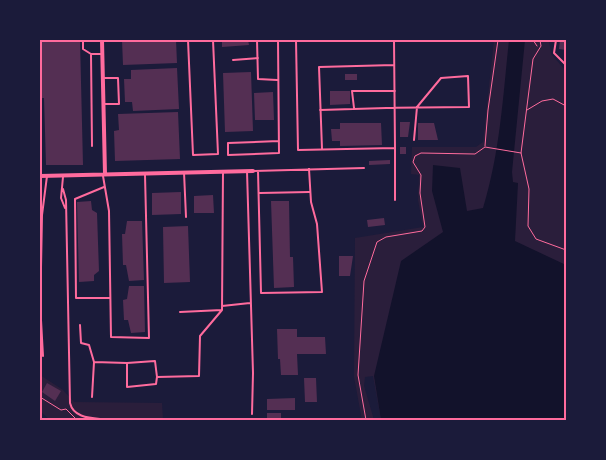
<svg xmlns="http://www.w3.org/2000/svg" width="606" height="460" viewBox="0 0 606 460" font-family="'Archivo Narrow',sans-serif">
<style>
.green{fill:#2a1e3b}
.water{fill:#12122b}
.building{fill:#542f53}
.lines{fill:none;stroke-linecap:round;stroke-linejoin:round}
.path{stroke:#ff6b9d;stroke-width:1}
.service{stroke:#ff6b9d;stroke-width:2}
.minor{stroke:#ff6b9d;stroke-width:4}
.neatline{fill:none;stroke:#ff6b9d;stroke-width:2}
</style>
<rect width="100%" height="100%" fill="#1b1b3a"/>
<!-- green -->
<path class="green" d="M494 40H549L551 54 566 71V420H381L373 376 365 377 364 386 374 420H362L354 377 355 238 423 227 418 200 419 175 411 174 412 147H476L483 142Z
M40 375 63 390 74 402 162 403 163 420H50L40 411Z"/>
<!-- water -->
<path class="water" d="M509 40H525L512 172 513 182 518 183 515 241 566 265V420H381L374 376 401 261 443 232 432 191 433 165 460 168 467 211 483 208C500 153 503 96 509 40Z"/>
<!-- building -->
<path class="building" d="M40 40H80L83 165H46L44 98H40Z
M122 40H176L177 63 123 65Z
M222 40H248L249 45 222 47Z
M560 40H566V50L559 49Z
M177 68 179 109 133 111 132 102H125L124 79H131V70Z
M251 72 253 131 225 132 223 73Z
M345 74H357V80H345Z
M330 91H350V104L330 105Z
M273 92 274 120H255L254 93Z
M178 112 180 159 115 161 114 131 119 130 118 114Z
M400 122H410L408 137H400Z
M340 123H381L382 145 340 146V141H332L331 129H340Z
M418 123H434L438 140H418Z
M400 147H406V154H400Z
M390 160V164L369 165V161Z
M181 192V214L152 215V193Z
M213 195 214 213H194V196Z
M91 201 92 210 97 213 99 271 94 275V281L79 282 77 202Z
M271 201H289L290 257H293L294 287 274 288Z
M384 218 385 225 368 227 367 220Z
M127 221H142L144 280 129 281 126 265H123L122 234H125Z
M188 226 190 282 164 283 163 227Z
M339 256H353L350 276H339Z
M129 286H144L145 332 131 333 128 320H124L123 300 127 299Z
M277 329H297V337H325L326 354H297L298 375H281L280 359H278Z
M304 378H316L317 402H305Z
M47 383 61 391 55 401 42 392Z
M295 398V410H267V399Z
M267 413H281V420H267Z"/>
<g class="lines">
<!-- path -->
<path class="path" d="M533 40 537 46
M540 40 541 46 533 59 521 153 529 189 528 226 536 239 566 250
M527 110 542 101 553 99 566 106
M485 146 488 110 498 40
M40 397 61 410 66 409 77 420
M366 420 358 375 364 281 377 242 386 237 422 231 425 227 420 193 421 175 413 162 415 156 421 153 475 154 485 147 521 153"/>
<!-- service -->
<path class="service" d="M83 40V49L91 54H102
M188 40 193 155 218 154 213 40
M257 40 258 79 277 80
M278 40 279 153 228 155V143L279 141
M296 40 298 150 395 148 394 40
M556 40 554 53 566 65
M91 54 92 146
M233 60 258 58
M103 78H118L119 104H103
M354 108 352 91H395
M320 110C370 108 419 107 469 107L468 76 441 78 417 107 414 140
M322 149 319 67 394 65
M247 171 253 373 252 414
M253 171 364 168
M258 171 261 293 322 292 317 224 311 202 309 169
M184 172 186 217
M103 176 109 211 111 337 149 338 145 175
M63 177 61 198 65 208
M104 187 75 199 76 298H110
M63 189 66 200 70 403C73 416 87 418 100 419
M260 193 309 192
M395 200V148
M222 306 250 303
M180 312 222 310
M40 320 42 215 47 176
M41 320 43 356
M80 325 81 343 89 345 94 362
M157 377 155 361 127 363V387L156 384 157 377 199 376 200 336 222 310 223 171
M92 397 94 362 127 363"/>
<!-- minor -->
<path class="minor" d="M102 40 105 174
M40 176 253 171"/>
</g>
<!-- border -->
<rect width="606" height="460" fill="none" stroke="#1b1b3a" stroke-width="82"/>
<rect x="41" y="41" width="524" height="378" class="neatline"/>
</svg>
